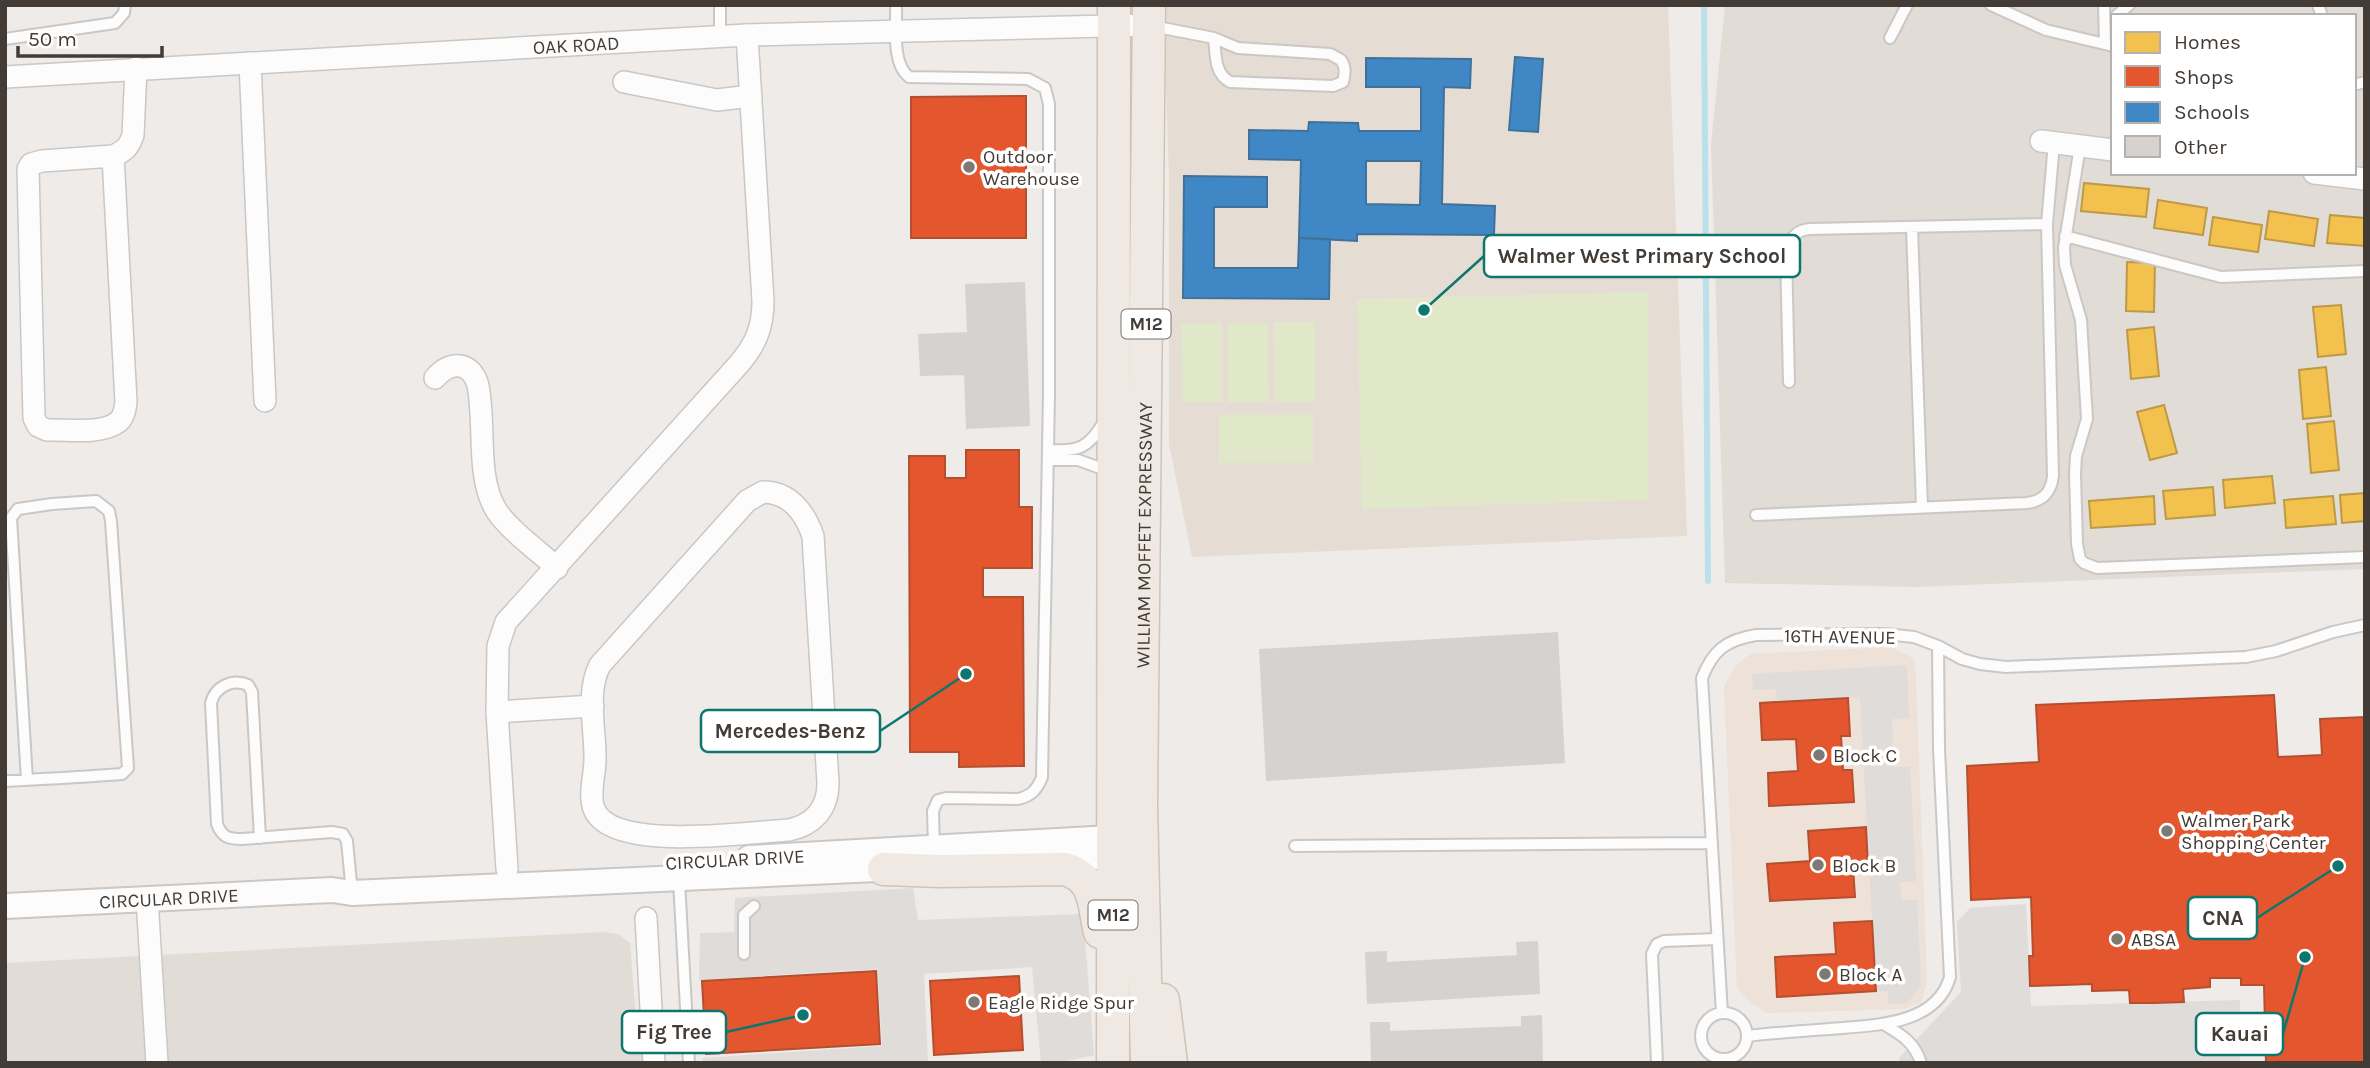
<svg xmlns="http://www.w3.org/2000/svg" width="2370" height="1068" viewBox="0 0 2370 1068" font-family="Karla,sans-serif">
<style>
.residential{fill:#e2dcd6;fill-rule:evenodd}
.commercial{fill:#ede1d8}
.education{fill:#e5ddd4}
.pitch{fill:#e1e7c9}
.parking{fill:#dfdcd9}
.homes{fill:#f2c14e;stroke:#be9946;stroke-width:2}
.shops{fill:#e4572e;stroke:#b44f30;stroke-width:2}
.schools{fill:#3f88c5;stroke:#40719a;stroke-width:2;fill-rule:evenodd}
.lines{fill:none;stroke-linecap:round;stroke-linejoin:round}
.stream{stroke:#bbe0ea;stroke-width:6}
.building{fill:#d6d2cf;stroke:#d6d2ce;stroke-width:2}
.service-casing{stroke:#cbc7c4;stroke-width:14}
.minor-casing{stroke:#cbc7c4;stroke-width:24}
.tertiary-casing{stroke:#cbc7c4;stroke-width:28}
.primary-casing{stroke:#cfc3b6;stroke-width:35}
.service{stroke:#fcfcfc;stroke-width:10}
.minor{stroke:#fcfcfc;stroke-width:21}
.tertiary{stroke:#fcfcfc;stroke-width:24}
.primary{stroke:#f0e9e3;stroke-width:32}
.poi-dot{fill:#7f7974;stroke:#fff;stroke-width:2.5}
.labels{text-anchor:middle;stroke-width:7;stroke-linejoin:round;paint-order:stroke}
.shield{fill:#fff;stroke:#7b7672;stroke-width:2}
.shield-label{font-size:18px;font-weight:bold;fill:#433b35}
.street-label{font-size:19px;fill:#433b35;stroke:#fff}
.poi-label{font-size:19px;fill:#433b35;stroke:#fff;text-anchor:start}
.leader{fill:none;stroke:#0f766e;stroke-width:2.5}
.callout-dot{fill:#0f766e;stroke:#fff;stroke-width:2.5}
.callout{fill:#fff;stroke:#0f766e;stroke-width:2.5}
.callout-label{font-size:21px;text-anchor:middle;font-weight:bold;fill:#433b35}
</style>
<rect width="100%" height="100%" fill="#eeebe8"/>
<!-- residential -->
<path class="residential" d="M1725 5H2365V569L1917 587 1725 583 1711 145ZM2113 16H2354V173H2113Z
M603 932 618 934 630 943 636 1018 660 1063H5V963Z"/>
<!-- commercial -->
<path class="commercial" d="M1892 647 1914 659 1916 676 1927 980 1925 991 1921 1002 1905 1009 1767 1013 1751 1003 1737 989 1724 686 1736 665 1751 654Z"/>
<!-- education -->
<path class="education" d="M1165 5H1668L1687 536 1192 557 1169 444V176L1164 28Z"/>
<!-- pitch -->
<path class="pitch" d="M1648 292V500L1362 509 1357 299Z
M1274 322H1315V402H1275Z
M1222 323V402H1182L1181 324Z
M1228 323H1268L1269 402H1228Z
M1313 415V463H1219V415Z"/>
<!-- parking -->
<path class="parking" d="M1907 665 1909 718 1892 719 1894 767H1910L1916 881 1900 882 1901 900H1917L1921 986 1907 1003 1889 1004 1888 991H1876L1860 697 1777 701 1776 689 1753 690 1752 674Z
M913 888 918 920 1083 914 1094 1055 1057 1063H1041L1032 967 924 974 928 1063H704L702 1058 882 1046 877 969 699 980 700 933 734 932 735 898Z
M2026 904 2031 1006 2240 1000V1063H1900L1899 1058 1961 992 1957 922 1970 908Z"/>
<!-- homes -->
<path class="homes" d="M2084 183 2149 189 2146 217 2081 211Z
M2158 200 2207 208 2203 235 2154 228Z
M2269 211 2318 219 2314 246 2265 239Z
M2330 215 2365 218V246L2327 243Z
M2213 217 2262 225 2258 252 2209 245Z
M2127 262 2155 263 2154 312 2126 311Z
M2341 305 2346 354 2318 357 2313 307Z
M2154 327 2159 376 2131 379 2127 330Z
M2326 367 2331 416 2303 419 2299 370Z
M2164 405 2177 453 2150 460 2137 412Z
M2334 421 2339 470 2311 473 2307 424Z
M2272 476 2275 503 2225 508 2223 480Z
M2213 487 2215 515 2166 519 2163 491Z
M2365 493V521L2342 523 2340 495Z
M2154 496 2155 524 2091 528 2089 501Z
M2333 496 2336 524 2286 528 2284 500Z"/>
<!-- shops -->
<path class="shops" d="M1026 96V238H911V97Z
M966 450H1019V507H1032V568H983V597H1023L1024 766 959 767V752H910L909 456H945V478H966Z
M2274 695 2278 757 2322 755 2320 719 2365 717V1063H2266L2264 985H2241V978H2210V987L2183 989 2184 1002 2154 1003H2130L2129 990 2092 991V984L2030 986 2029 956H2033L2031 897 1971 900 1967 766 2039 762 2036 705Z
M1848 698 1850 736H1841L1843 770H1852L1854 802 1769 806 1768 773 1798 771 1796 739 1762 740 1760 703Z
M1866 827 1868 866 1853 867 1855 897 1770 901 1767 864 1810 861 1808 831Z
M1872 921 1876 991 1777 997 1775 957 1836 954 1834 923Z
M876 971 880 1044 706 1054 702 981Z
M1019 976 1023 1050 934 1055 930 981Z"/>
<!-- schools -->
<path class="schools" d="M1515 57 1543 59 1538 132 1509 130Z
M1366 58 1471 59 1470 88 1444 87 1442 204 1495 206 1494 235 1357 234V241L1299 238 1301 160 1249 159V130L1308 131 1309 122 1358 123 1359 131H1421V87H1366ZM1366 161H1421L1420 205 1366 204Z
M1184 176 1267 177V207H1214V268H1298L1299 238 1330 239 1329 299 1183 298Z"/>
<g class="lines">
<!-- stream -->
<path class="stream" d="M1704 5 1708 581"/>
</g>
<!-- building -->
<path class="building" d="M1024 283 1029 425 967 428 965 374 921 375 919 335 968 333 966 285Z
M1557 633 1564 762 1267 780 1260 650Z
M1537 942 1539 993 1368 1003 1366 953 1386 952V963L1518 956 1517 943Z
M1541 1016 1542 1063H1372L1371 1023H1389V1032L1522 1027V1017Z"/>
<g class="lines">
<!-- service casing -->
<g class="service-casing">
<path id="service" d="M896 5C897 26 891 63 909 77L1028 79 1045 88 1049 104V394L1042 777C1037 790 1031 796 1018 799L946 798 938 800 933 811 934 847
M1991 5 2046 30 2113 46
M2104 5 2105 43
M2318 5 2322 16
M2116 16 2129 5
M1152 26 1214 38 1238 48 1330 54 1341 60C1346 67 1345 74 1343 82L1333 86 1230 82C1214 73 1216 55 1214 38
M720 36V5
M1890 38 1907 5
M5 39 115 23 124 13 125 5
M2354 85 2365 82
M2080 146 2064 248 2065 265 2081 320 2087 419 2076 456 2075 474 2077 544 2080 559 2084 563 2097 568 2365 557
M1912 228 1922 507
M2065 236 2221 277 2365 271
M1789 382 1786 253C1789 240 1795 230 1810 229L2047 224 2054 143
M1048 450C1079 452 1089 448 1105 420
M1048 460H1078L1111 472
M1756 515 2027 503C2044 501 2051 492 2053 476L2047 224
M5 781C44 779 83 777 122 774L128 768 111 521 109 511 96 501 52 504 18 509 11 518 27 780
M260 838 252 692 248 685C232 678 215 687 211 703L217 824C222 837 228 839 242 839L332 832 343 834 347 841 352 893
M1295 846 1711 843
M678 862 689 1063
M744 954V915L754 906
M1722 1013 1702 678C1713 650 1726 640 1756 635L1885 634 1914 637 1938 646 1962 659 1980 664 2006 667 2246 657 2276 651 2333 632 2365 625
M1701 1036a23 23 0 1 1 46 0a23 23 0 1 1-46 0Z
M1885 1025C1902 1035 1915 1043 1921 1063
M1747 1036C1774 1033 1802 1031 1829 1029 1870 1025 1936 1027 1950 977L1939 749 1938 646
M1657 1063 1652 954 1657 944 1664 941 1717 939"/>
</g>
<!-- minor casing -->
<g class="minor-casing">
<g id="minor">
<path d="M250 63 265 401"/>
<path id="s1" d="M5 77 747 35 1149 25"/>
<path d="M624 82 717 100 751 96"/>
<path d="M2041 141 2113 150"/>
<path d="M113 156 126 402C125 410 124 417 118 422 101 435 67 429 47 430L38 426 34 418 28 169 31 164 42 161 113 156C125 151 129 147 133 135L136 68"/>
<path d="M2314 173 2365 179"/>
<path d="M435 378C448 363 468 359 477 382 480 391 480 403 481 413 483 443 480 482 495 508 505 527 540 552 557 568"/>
<path d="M763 492C790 492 805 513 813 536L828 783C828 809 813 825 789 830 750 832 611 853 594 809 588 793 596 772 595 756 595 728 586 691 600 665L747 501Z"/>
<path d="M497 712 593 706"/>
<path d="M507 869 497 712 498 646 506 622 739 364C756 344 763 327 763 301L747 35"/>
<path d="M147 898 157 1063"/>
<path d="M646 918 654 1063"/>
</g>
</g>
<!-- tertiary casing -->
<g class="tertiary-casing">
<g id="tertiary">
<path d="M749 858 1129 837"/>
<path d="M1048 859 1130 856"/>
<path id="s2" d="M5 906 332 890 352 893 899 868"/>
</g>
</g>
<!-- primary casing -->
<g class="primary-casing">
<g id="primary">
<path d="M884 869 941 871 1065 869C1097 879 1093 904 1100 932"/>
<path d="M1163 1000 1171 1063"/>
<path d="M1113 1063 1114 5"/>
<path id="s3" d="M1147 1063 1141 804 1149 5"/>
</g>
</g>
<!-- service -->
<use href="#service" class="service"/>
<!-- minor -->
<use href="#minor" class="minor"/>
<!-- tertiary -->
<use href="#tertiary" class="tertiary"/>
<!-- primary -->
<use href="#primary" class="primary"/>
</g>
<!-- markers -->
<g class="poi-dot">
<circle cx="969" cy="167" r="7"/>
<circle cx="1819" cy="755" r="7"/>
<circle cx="2167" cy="831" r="7"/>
<circle cx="1818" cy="865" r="7"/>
<circle cx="2117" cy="939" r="7"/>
<circle cx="1825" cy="974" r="7"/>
<circle cx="974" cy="1002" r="7"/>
</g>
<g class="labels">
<!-- shield labels -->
<g class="shield">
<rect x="1121.5" y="309.5" width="49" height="29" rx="5"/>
<rect x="1088.5" y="900.5" width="49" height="29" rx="5"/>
</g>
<g class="shield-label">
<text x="1146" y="330">M12</text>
<text x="1113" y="921">M12</text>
</g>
<!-- street labels -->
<g class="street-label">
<text dy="7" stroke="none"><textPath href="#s1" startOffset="572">OAK ROAD</textPath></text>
<text dy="7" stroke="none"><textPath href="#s3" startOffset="528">WILLIAM MOFFET EXPRESSWAY</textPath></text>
<text transform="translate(1840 636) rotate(1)" y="7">16TH AVENUE</text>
<text transform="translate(735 859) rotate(-3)" y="7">CIRCULAR DRIVE</text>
<text dy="7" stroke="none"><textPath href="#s2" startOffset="164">CIRCULAR DRIVE</textPath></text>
</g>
<!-- poi labels -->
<g class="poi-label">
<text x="983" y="163">Outdoor<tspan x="983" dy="22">Warehouse</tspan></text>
<text x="1833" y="762">Block C</text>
<text x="2181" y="827">Walmer Park<tspan x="2181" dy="22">Shopping Center</tspan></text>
<text x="1832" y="872">Block B</text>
<text x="2131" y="946">ABSA</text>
<text x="1839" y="981">Block A</text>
<text x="988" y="1009">Eagle Ridge Spur</text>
</g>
</g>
<!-- callouts -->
<path class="leader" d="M1424 310L1484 256M966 674L880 731M2338 866L2257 918M803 1015L726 1032M2305 957L2283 1034"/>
<g class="callout-dot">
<circle cx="1424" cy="310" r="7"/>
<circle cx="966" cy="674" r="7"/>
<circle cx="2338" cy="866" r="7"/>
<circle cx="803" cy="1015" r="7"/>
<circle cx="2305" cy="957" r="7"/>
</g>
<g class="callout">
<rect x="1484" y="235" width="316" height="42" rx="7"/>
<rect x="701" y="710" width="179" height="42" rx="7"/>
<rect x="2188" y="897" width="69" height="42" rx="7"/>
<rect x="622" y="1011" width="104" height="42" rx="7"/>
<rect x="2196" y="1013" width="87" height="42" rx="7"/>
</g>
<g class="callout-label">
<text x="1642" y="263">Walmer West Primary School</text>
<text x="790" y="738">Mercedes-Benz</text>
<text x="2223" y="925">CNA</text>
<text x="674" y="1039">Fig Tree</text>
<text x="2240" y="1041">Kauai</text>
</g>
<!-- border -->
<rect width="2370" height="1068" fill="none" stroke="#433b35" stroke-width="14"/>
<!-- legend -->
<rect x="2111" y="14" width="245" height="161" fill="#ffffff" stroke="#b4b1ae" stroke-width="2"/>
<rect x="2125" y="32" width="35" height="21" fill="#f2c14e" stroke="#b4b1ae" stroke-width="2"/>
<text x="2174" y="49" font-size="21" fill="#433b35">Homes</text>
<rect x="2125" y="66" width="35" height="21" fill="#e4572e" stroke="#b4b1ae" stroke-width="2"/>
<text x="2174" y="84" font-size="21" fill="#433b35">Shops</text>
<rect x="2125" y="102" width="35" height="21" fill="#3f88c5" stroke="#b4b1ae" stroke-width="2"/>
<text x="2174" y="119" font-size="21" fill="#433b35">Schools</text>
<rect x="2125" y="136" width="35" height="21" fill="#d6d2cf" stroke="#b4b1ae" stroke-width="2"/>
<text x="2174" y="154" font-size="21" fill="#433b35">Other</text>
<!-- scale -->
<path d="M18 46v10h144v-10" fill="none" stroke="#433b35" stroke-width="3.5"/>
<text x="28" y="46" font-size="21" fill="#433b35" stroke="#ffffff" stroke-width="5" paint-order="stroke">50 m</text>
</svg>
